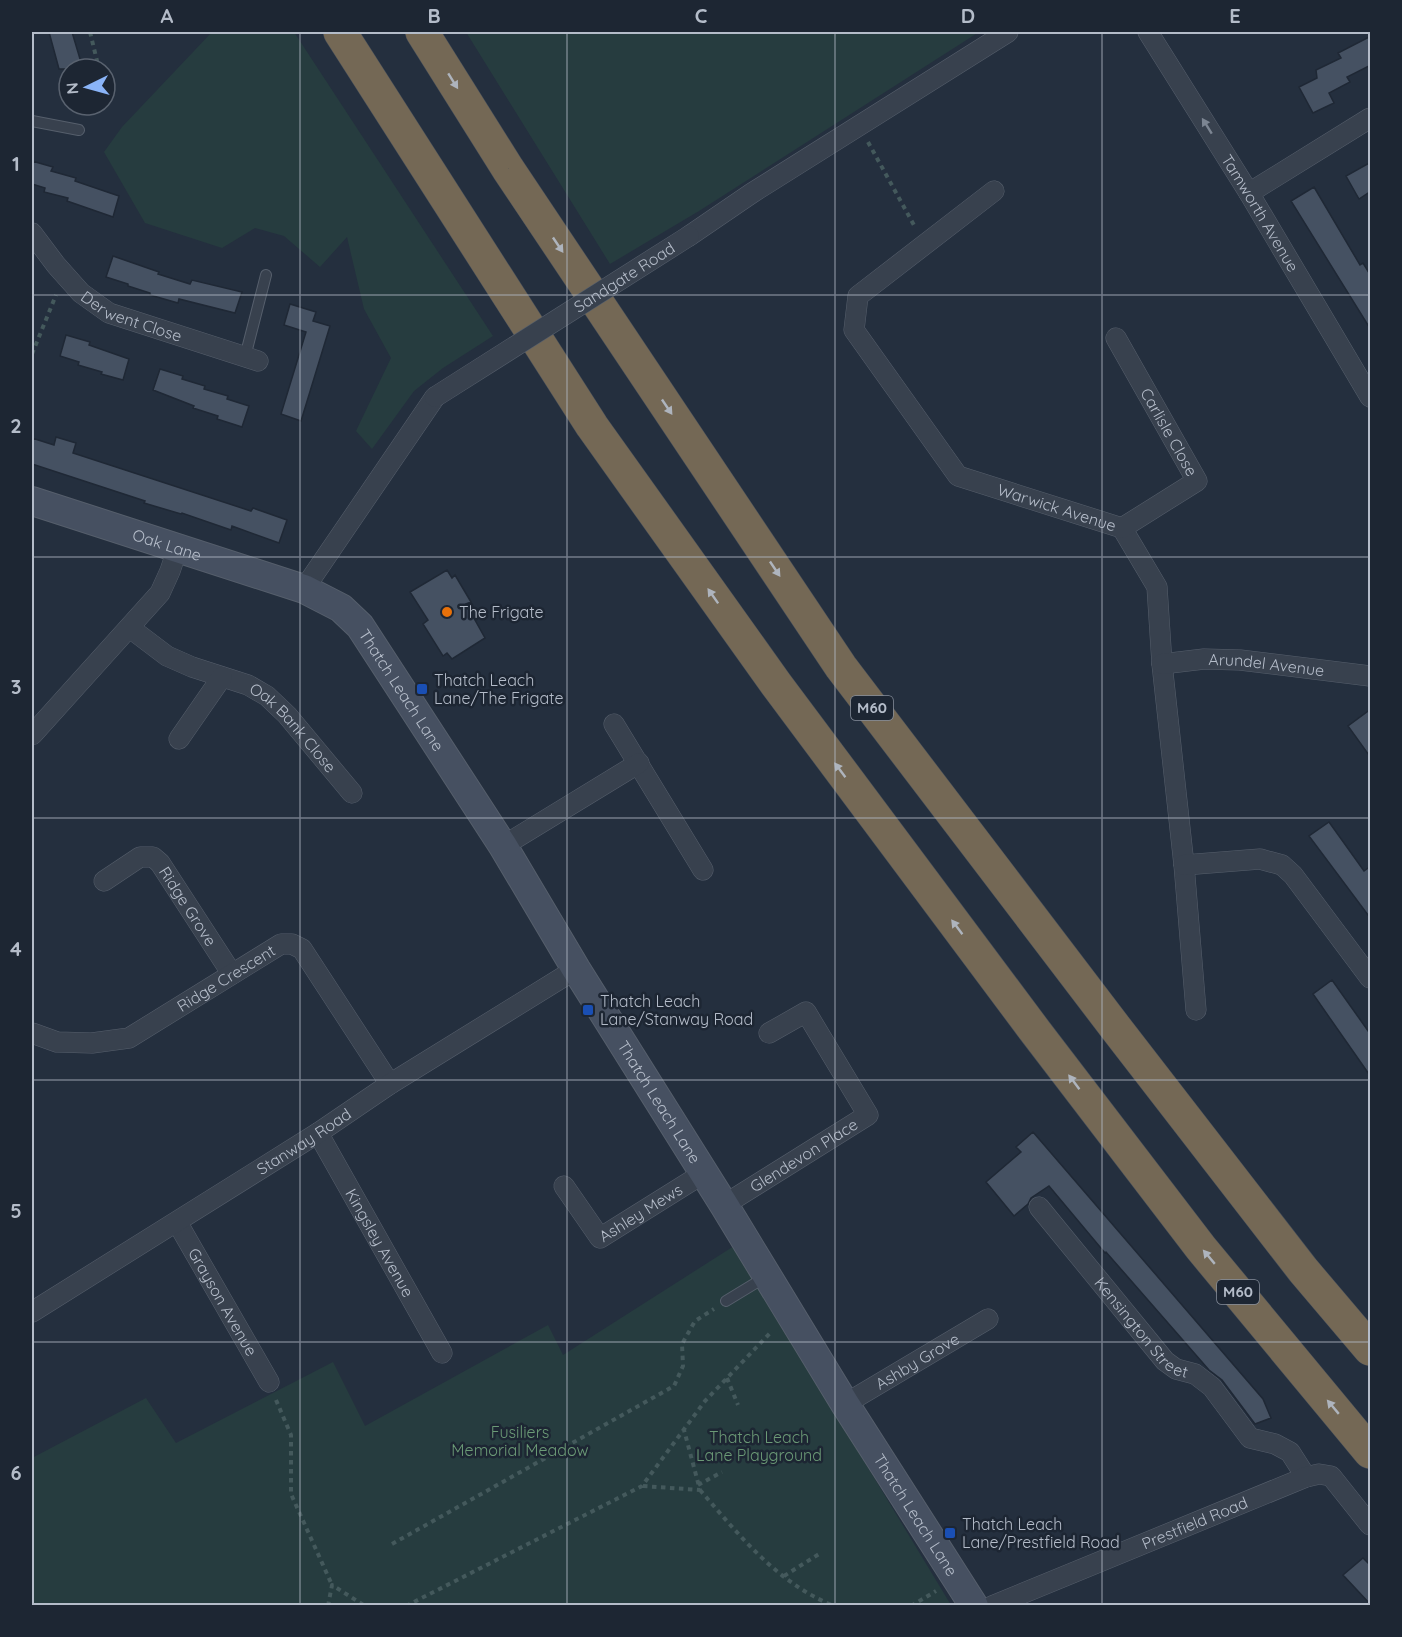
<svg xmlns="http://www.w3.org/2000/svg" width="1402" height="1637" viewBox="0 0 1402 1637" font-family="Quicksand,sans-serif">
<style>
.green{fill:#263c3f}
.building{fill:#455162;stroke:#1f2835;stroke-width:1.5}
.lines{fill:none;stroke-linecap:round;stroke-linejoin:round}
.lane-casing{stroke:#565f6c;stroke-width:12}
.street-casing{stroke:#565f6c;stroke-width:21}
.secondary-casing{stroke:#565f6c;stroke-width:30}
.highway-casing{stroke:#434c59;stroke-width:34}
.path{stroke:#44595c;stroke-width:4;stroke-dasharray:4.5 4.5;stroke-linecap:butt}
.lane{stroke:#38414e;stroke-width:10}
.street{stroke:#38414e;stroke-width:20}
.secondary{stroke:#465061;stroke-width:28}
.highway{stroke:#746855;stroke-width:33}
.street-bridge-casing{stroke:#565f6c;stroke-width:21;stroke-linecap:butt}
.street-bridge{stroke:#38414e;stroke-width:20}
.oneway{fill:#aeb4bd}
.oneway2{fill:#7c8592}
.grid{fill:none;stroke:#b4bcc9;stroke-width:1.5;stroke-opacity:0.55}
.food-dot{fill:#e8710a;stroke:#1d2633;stroke-width:2}
.transit-dot{fill:#1a4fb4;stroke:#1d2633;stroke-width:2}
.labels{text-anchor:middle;stroke-width:5;stroke-linejoin:round;paint-order:stroke}
.shield{fill:#1d2633;stroke:#878f9c;stroke-width:1.5}
.shield-label{font-size:15px;font-weight:bold;fill:#b4bcc9}
.street-label{font-size:16px;fill:#b4bcc9;stroke:#1d2633}
.poi-label{font-size:16px;fill:#b4bcc9;stroke:#1d2633;text-anchor:start}
.park-label{font-size:16px;fill:#6b9a76;stroke:#1d2633}
.neatline{fill:none;stroke:#b4bcc9;stroke-width:2}
.grid-label{font-size:20px;text-anchor:middle;font-weight:bold;fill:#b4bcc9}
</style>
<rect width="100%" height="100%" fill="#242f3e"/>
<!-- green -->
<path class="green" d="M212 32H294L493 336 443 368 414 391 372 449 356 431 391 358 364 309 347 237 320 267 284 236 255 228 222 248 145 223 104 152 122 127Z
M466 32H979L699 211 610 264Z
M734 1246 951 1605 32 1606V1458L146 1398 176 1443 333 1362 365 1426 548 1325 563 1355Z"/>
<!-- building -->
<path class="building" d="M49 32H72L83 69H59Z
M1371 36V65L1347 77 1350 82 1329 93 1334 103 1313 113 1299 87 1317 78 1316 70 1341 58 1338 53Z
M32 161 53 167 51 171 76 178 75 181 119 196 113 217 67 201 68 198 44 192 45 188 32 184Z
M1371 162V191L1359 199 1346 176Z
M1314 187 1360 265 1363 263 1371 276V330L1291 201Z
M113 256 159 272 158 274 190 284 192 280 242 292 235 313 179 299 178 303 150 295V293L128 286V284L106 277Z
M290 304 316 312 313 321 330 326 301 421 281 414 306 332 284 325Z
M66 335 90 342 89 345 129 359 123 380 101 374 102 372 78 365 79 362 60 356Z
M160 369 183 376 182 379 205 386 204 389 228 396 227 399 249 406 242 427 217 419 218 416 193 408 194 406 153 390Z
M56 437 76 443 73 453 251 511 253 508 287 520 279 543 232 526 231 530 182 513 181 514 144 503 145 501 32 464V438L54 445Z
M447 570 452 578 455 575 471 602 466 604 485 638 452 659 447 653 443 656 423 624 428 620 410 592Z
M1371 709V758L1348 726Z
M1329 822 1364 871 1371 866V919L1309 836Z
M1332 980 1371 1035V1077L1313 994Z
M1033 1132 1263 1399 1271 1418 1255 1424 1222 1380 1209 1370 1106 1252 1105 1253 1049 1186 1031 1198 1028 1204 1014 1216 986 1182 1021 1152 1016 1147Z
M1363 1558 1371 1566V1605L1343 1575Z"/>
<g class="lines">
<!-- lane casing -->
<g class="lane-casing">
<path id="lane" d="M32 121 79 130
M245 357 266 275
M726 1301 767 1276"/>
</g>
<!-- street casing -->
<g class="street-casing">
<g id="street">
<path id="s1" d="M1148 32 1249 193 1370 397"/>
<path id="s2" d="M994 191 858 296 854 330 958 476 1122 528 1157 587 1162 664 1184 865 1196 1010"/>
<path d="M1249 193 1370 118"/>
<path id="s3" d="M32 233 56 265 81 293 109 313 258 361"/>
<path d="M689 236 752 193 1008 32"/>
<path id="s4" d="M1116 338 1197 481 1122 528"/>
<path d="M304 589 435 397"/>
<path id="s5" d="M130 628 167 656 192 667 248 685 267 696 287 715 352 793"/>
<path id="s6" d="M1162 664 1204 659 1240 660 1370 676"/>
<path d="M614 724 703 870"/>
<path d="M32 735 160 593 170 571 177 550"/>
<path d="M179 739 222 677"/>
<path d="M503 846 639 763"/>
<path d="M1184 865 1260 859 1282 865 1293 875 1370 978"/>
<path id="s7" d="M104 881 140 857H153L160 863 232 974"/>
<path id="s8" d="M32 1033 57 1042 92 1043 129 1038 281 944H292L302 949 390 1084"/>
<path id="s9" d="M318 1133 442 1353"/>
<path id="s10" d="M564 1186 600 1238 704 1173"/>
<path id="s11" d="M724 1205 868 1115 806 1012 769 1033"/>
<path id="s12" d="M1039 1207 1165 1361 1176 1369 1195 1374 1212 1387 1250 1438 1275 1444 1290 1452 1306 1477"/>
<path id="s13" d="M177 1222 269 1382"/>
<path id="s14" d="M32 1312 318 1133 390 1084 576 969"/>
<path id="s15" d="M845 1404 988 1319"/>
<path id="s16" d="M992 1606 1306 1477 1319 1474 1331 1476 1370 1525"/>
</g>
</g>
<!-- secondary casing -->
<g class="secondary-casing">
<g id="secondary">
<path id="s17" d="M32 501 304 589 341 608 360 626 503 846 576 969 724 1205 845 1404 974 1606"/>
</g>
</g>
<!-- highway casing -->
<g class="highway-casing">
<path id="highway" d="M340 32 592 426 776 684 1035 1031 1201 1248 1370 1452
M422 32 508 169 841 667 1115 1027 1303 1270 1370 1349"/>
</g>
<!-- path -->
<path class="path" d="M90 32 99 69
M868 142 915 227
M32 354 56 295
M727 1378 738 1405
M276 1400 291 1435V1494L332 1585
M698 1485 722 1472
M643 1486 700 1490 684 1430
M700 1490C739 1535 777 1583 834 1606
M392 1544 674 1386 683 1366 682 1344 695 1321 714 1309
M784 1576 819 1554
M252 1606V1605
M328 1606 332 1585 365 1606
M406 1606 642 1486 705 1401 772 1331
M911 1606 936 1591"/>
<!-- lane -->
<use href="#lane" class="lane"/>
<!-- street -->
<use href="#street" class="street"/>
<!-- secondary -->
<use href="#secondary" class="secondary"/>
<!-- highway -->
<use href="#highway" class="highway"/>
<!-- street-bridge casing -->
<g class="street-bridge-casing">
<g id="street-bridge">
<path id="s18" d="M435 397 689 236"/>
</g>
</g>
<!-- street-bridge -->
<use href="#street-bridge" class="street-bridge"/>
</g>
<!-- one-way arrows -->
<defs><path id="oneway-solid" d="M-6-.8H1V-3.2L6.5 0L1 3.2V.8H-6Z" transform="scale(1.5)"/></defs>
<g class="oneway">
<use href="#oneway-solid" transform="translate(453 81) rotate(58)"/>
<use href="#oneway-solid" transform="translate(558 245) rotate(56)"/>
<use href="#oneway-solid" transform="translate(667 407) rotate(56)"/>
<use href="#oneway-solid" transform="translate(775 569) rotate(56)"/>
<use href="#oneway-solid" transform="translate(713 596) rotate(-125)"/>
<use href="#oneway-solid" transform="translate(840 770) rotate(-127)"/>
<use href="#oneway-solid" transform="translate(957 927) rotate(-127)"/>
<use href="#oneway-solid" transform="translate(1074 1082) rotate(-127)"/>
<use href="#oneway-solid" transform="translate(1209 1257) rotate(-130)"/>
<use href="#oneway-solid" transform="translate(1333 1407) rotate(-130)"/>
</g>
<use class="oneway2" href="#oneway-solid" transform="translate(1207 126) rotate(-122)"/>
<!-- grid -->
<path class="grid" d="M300 32V1606M567 32V1606M835 32V1606M1102 32V1606M32 295H1370M32 557H1370M32 818H1370M32 1080H1370M32 1342H1370"/>
<!-- markers -->
<circle class="food-dot" cx="447" cy="612" r="6"/>
<g class="transit-dot">
<rect x="416" y="683" width="12" height="12" rx="3"/>
<rect x="582" y="1004" width="12" height="12" rx="3"/>
<rect x="944" y="1527" width="12" height="12" rx="3"/>
</g>
<g class="labels">
<!-- shield labels -->
<g class="shield">
<rect x="851" y="696" width="42" height="24" rx="4.5"/>
<rect x="1217" y="1280" width="42" height="24" rx="4.5"/>
</g>
<g class="shield-label">
<text x="872" y="713">M60</text>
<text x="1238" y="1297">M60</text>
</g>
<!-- street labels -->
<g class="street-label">
<text dy="6" stroke="none"><textPath href="#s1" startOffset="213">Tamworth Avenue</textPath></text>
<text dy="6" stroke="none"><textPath href="#s18" startOffset="224">Sandgate Road</textPath></text>
<text dy="6" stroke="none"><textPath href="#s3" startOffset="134">Derwent Close</textPath></text>
<text dy="6" stroke="none"><textPath href="#s4" startOffset="108">Carlisle Close</textPath></text>
<text dy="6" stroke="none"><textPath href="#s2" startOffset="489">Warwick Avenue</textPath></text>
<text dy="6" stroke="none"><textPath href="#s17" startOffset="142">Oak Lane</textPath></text>
<text dy="6" stroke="none"><textPath href="#s6" startOffset="105">Arundel Avenue</textPath></text>
<text dy="6" stroke="none"><textPath href="#s17" startOffset="430">Thatch Leach Lane</textPath></text>
<text dy="6" stroke="none"><textPath href="#s5" startOffset="195">Oak Bank Close</textPath></text>
<text dy="6" stroke="none"><textPath href="#s7" startOffset="117">Ridge Grove</textPath></text>
<text dy="6" stroke="none"><textPath href="#s8" startOffset="213">Ridge Crescent</textPath></text>
<text dy="6" stroke="none"><textPath href="#s17" startOffset="916">Thatch Leach Lane</textPath></text>
<text dy="6" stroke="none"><textPath href="#s14" startOffset="321">Stanway Road</textPath></text>
<text dy="6" stroke="none"><textPath href="#s11" startOffset="94">Glendevon Place</textPath></text>
<text dy="6" stroke="none"><textPath href="#s10" startOffset="111">Ashley Mews</textPath></text>
<text dy="6" stroke="none"><textPath href="#s9" startOffset="126">Kingsley Avenue</textPath></text>
<text dy="6" stroke="none"><textPath href="#s13" startOffset="92">Grayson Avenue</textPath></text>
<text dy="6" stroke="none"><textPath href="#s12" startOffset="159">Kensington Street</textPath></text>
<text dy="6" stroke="none"><textPath href="#s15" startOffset="84">Ashby Grove</textPath></text>
<text dy="6" stroke="none"><textPath href="#s17" startOffset="1402">Thatch Leach Lane</textPath></text>
<text dy="6" stroke="none"><textPath href="#s16" startOffset="219">Prestfield Road</textPath></text>
</g>
<!-- poi labels -->
<g class="poi-label">
<text x="459" y="618">The Frigate</text>
<text x="434" y="686">Thatch Leach<tspan x="434" dy="18">Lane/The Frigate</tspan></text>
<text x="600" y="1007">Thatch Leach<tspan x="600" dy="18">Lane/Stanway Road</tspan></text>
<text x="962" y="1530">Thatch Leach<tspan x="962" dy="18">Lane/Prestfield Road</tspan></text>
</g>
<!-- park labels -->
<g class="park-label">
<text x="520" y="1438">Fusiliers<tspan x="520" dy="18">Memorial Meadow</tspan></text>
<text x="759" y="1443">Thatch Leach<tspan x="759" dy="18">Lane Playground</tspan></text>
</g>
</g>
<!-- border -->
<rect width="1402" height="1637" fill="none" stroke="#1d2633" stroke-width="66"/>
<!-- north arrow -->
<g transform="translate(87 87) rotate(265)"><circle r="28" fill="#1d2633" stroke="#59626f" stroke-width="1.5"/>
<path d="M0-4.5L10 22L0 15L-10 22Z" fill="#8ab4f8"/>
<text y="-9" font-size="16" font-weight="bold" text-anchor="middle" fill="#b4bcc9">N</text>
</g>
<rect x="33" y="33" width="1336" height="1571" class="neatline"/>
<g class="grid-label">
<text x="167" y="23">A</text>
<text x="434" y="23">B</text>
<text x="701" y="23">C</text>
<text x="968" y="23">D</text>
<text x="1235" y="23">E</text>
<text x="16" y="171">1</text>
<text x="16" y="433">2</text>
<text x="16" y="694">3</text>
<text x="16" y="956">4</text>
<text x="16" y="1218">5</text>
<text x="16" y="1480">6</text>
</g>
</svg>
